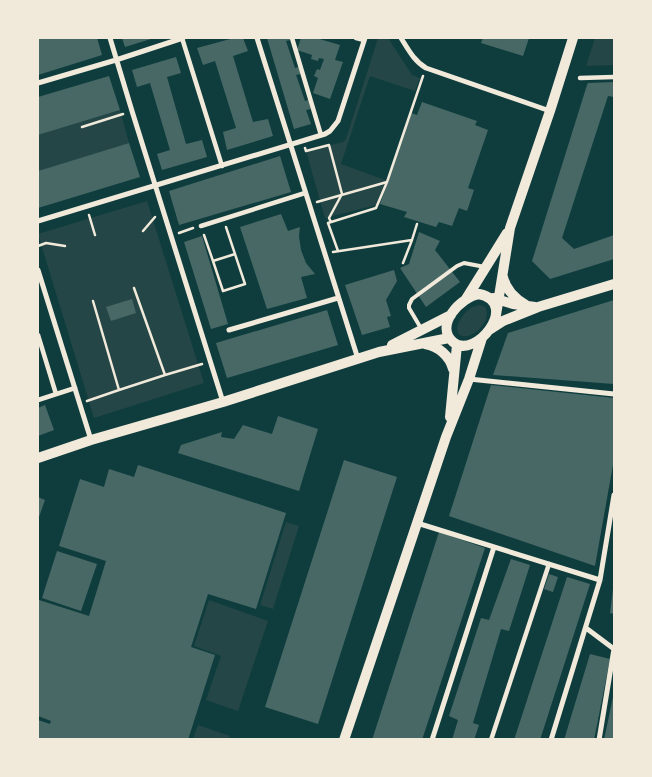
<svg xmlns="http://www.w3.org/2000/svg" width="652" height="777" viewBox="0 0 652 777" font-family="'Asap Condensed',sans-serif">
<style>
.green{fill:#244646}
.building{fill:#486865}
.lines{fill:none;stroke-linecap:round;stroke-linejoin:round}
.path{stroke:#f1e9da;stroke-width:2.5}
.service{stroke:#f1e9da;stroke-width:4}
.pedestrian{stroke:#f1e9da;stroke-width:4.5}
.minor{stroke:#f1e9da;stroke-width:5}
.secondary{stroke:#f1e9da;stroke-width:10}
</style>
<rect width="100%" height="100%" fill="#0f3d3e"/>
<!-- green -->
<path class="green" d="M378 38H388L412 75 420 78 415 91 370 76 341 164 388 181 380 204 325 218 306 151 343 142 346 139Z
M595 38H614V65L586 66Z
M120 110 129 143 38 171V135Z
M147 201 204 383 94 418 38 234Z
M479 305 485 307 487 312C487 316 486 320 484 323 480 330 468 340 460 335 452 329 463 314 468 310 472 307 475 306 479 305Z
M286 522 299 526 273 609 260 605Z
M209 600 268 621 238 711 206 700 221 656 194 646Z
M198 725 230 736 229 739H193Z"/>
<!-- building -->
<path class="building" d="M38 38H97L102 55 38 75Z
M122 38H154L125 47Z
M234 38H243L248 51 233 56 253 122 268 119 273 136 227 150 223 132 236 128 215 61 203 65 197 48Z
M267 38H290V40L286 41 295 68 299 67 301 74 296 75 305 101 308 100 311 109 306 110 311 124 294 129Z
M301 38H316L340 45 335 60 343 62 330 99 313 93 318 78 314 76 317 69 320 70 324 59 319 58 318 61 311 59 312 55 297 50Z
M483 38H529L523 56 481 43Z
M176 57 181 73 167 77 186 144 202 140 207 157 162 170 157 154 170 150 150 83 137 87 132 70Z
M109 76 120 110 38 135V97Z
M614 82V97L608 96 562 238 574 249 614 235V259L550 279 532 261 587 85 588 83Z
M422 102 477 121 475 125 488 130 468 188 474 190 467 211 459 208 452 226 439 222 436 227 404 217 407 212 380 204 411 113 417 115Z
M129 143 140 177 38 208V171Z
M280 156 291 192 179 225 169 191Z
M281 214 288 231 300 227 299 236 301 250 306 263 315 274 301 277 307 298 267 309 240 227Z
M419 232 440 241 435 250 460 282 426 307 400 268 409 264Z
M202 236 228 324 211 329 184 242Z
M394 270 397 281 386 300 391 316 387 317 390 327 362 335 345 285Z
M132 299 136 313 111 321 106 307Z
M614 300V384L493 375 508 333Z
M327 310 338 345 227 378 216 343Z
M491 385 614 398V459L595 566 449 516Z
M45 405 54 430 38 436V408Z
M278 416 318 429 299 491 178 453 181 445 222 432 221 437 234 439 243 425 272 434Z
M344 460 397 477 318 724 265 707Z
M138 465 286 513 256 609 208 594 191 647 215 655 188 740H38V720L50 724 51 721 38 716V605L39 600 89 616 106 561 59 546 80 479 104 487 109 469 134 477Z
M38 497 45 500 39 517 38 516Z
M439 532 485 548 422 740H372Z
M57 551 97 564 81 611 42 598Z
M511 559 530 565 509 631 501 629 473 723 479 725 474 740H452L458 720 449 716 481 618 489 620Z
M549 574 558 577 553 592 544 589Z
M567 577 590 584 540 740H514Z
M613 589H614V614L610 613Z
M590 654 610 659 594 740H564Z
M614 692V740H604Z"/>
<g class="lines">
<!-- path -->
<path class="path" d="M82 127 123 114
M305 148 306 151 329 145 342 194 329 218 331 222
M317 202 387 182 423 76
M89 215 95 235
M143 231 155 217
M179 233 193 228
M204 235 213 261 235 254
M412 240 417 224
M38 246 46 243 65 246
M338 251 328 223 376 208 387 182
M333 252 412 240 403 263
M213 261 223 291 245 284 226 227
M93 301 119 390 165 375 134 288
M165 375 202 364
M87 401 119 390"/>
<!-- service -->
<path class="service" d="M422 330 409 308V305L412 299 457 266 464 263 485 267"/>
<!-- pedestrian -->
<path class="pedestrian" d="M182 38 222 166
M292 38 321 135
M356 38 364 40
M580 78 614 77
M201 226 305 193
M38 335 56 394
M38 400 75 388
M491 740 549 564"/>
<!-- minor -->
<path class="minor" d="M110 38 132 111 223 402
M257 38 358 359
M401 38C408 49 414 61 426 68L550 111
M38 83 116 60 183 38
M38 221 325 134 330 131 338 121 365 38
M38 270 91 440
M229 330 338 298
M469 379 614 394
M417 523 600 580
M586 628 614 649 599 740
M432 740 494 547
M551 740 600 580 614 495"/>
<!-- secondary -->
<path class="secondary" d="M503 277C506 290 514 298 526 305
M479 294C521 303 475 361 453 342 434 325 461 297 479 294Z
M493 298 513 304 535 307
M466 299 507 233
M496 315 510 228 550 111 573 38
M489 330 503 321 538 307 614 284
M425 344C438 346 450 356 453 369
M392 345 451 315
M450 417 457 345
M38 458 91 440 223 402 379 352 449 338
M344 740 446 437 469 379 482 338"/>
</g>
<!-- border -->
<rect width="652" height="777" fill="none" stroke="#f1e9da" stroke-width="78"/>
</svg>
